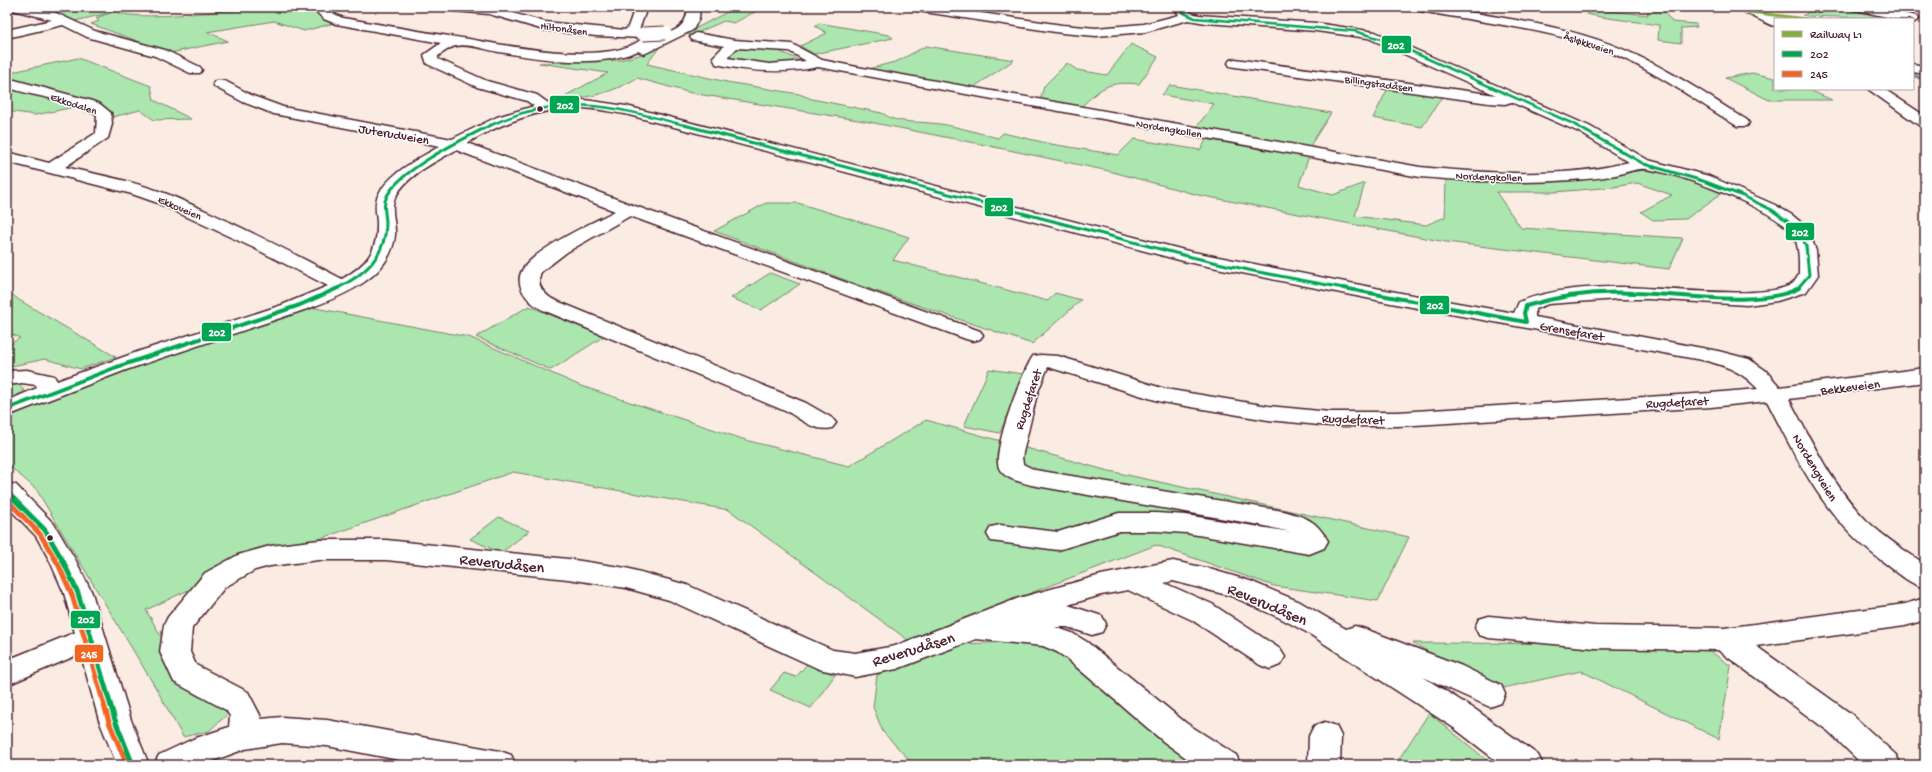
<svg xmlns="http://www.w3.org/2000/svg" width="1932" height="772" viewBox="0 0 1932 772" font-family="'Gochi Hand',sans-serif">
<style>
.green{fill:#aae6ad;stroke:#7a826c}
.lines{fill:none;stroke-linecap:round;stroke-linejoin:round}
.stream{stroke:#778da5;stroke-width:3.5}
.minor-casing{stroke:#4a1f2b;stroke-width:3}
.major-casing{stroke:#4a1f2b;stroke-width:3}
.minor{fill:#fff;fill-rule:evenodd}
.major{fill:#fff;fill-rule:evenodd}
.minor-bridge-casing{stroke:#4a1f2b;stroke-width:15;stroke-linecap:butt}
.minor-bridge{stroke:#fff;stroke-width:13}
.bus-1-far3-casing{stroke:#fff;stroke-width:4.5}
.bus-1-far2-casing{stroke:#fff;stroke-width:5.5}
.bus-1-far1-casing{stroke:#fff;stroke-width:7}
.bus-1-casing{stroke:#fff;stroke-width:8}
.bus-2-casing{stroke:#fff;stroke-width:8}
.bus-1-far3{stroke:#00a651;stroke-width:2.5}
.bus-1-far2{stroke:#00a651;stroke-width:3}
.bus-1-far1{stroke:#00a651;stroke-width:4}
.bus-1{stroke:#00a651;stroke-width:5}
.bus-2{stroke:#f26522;stroke-width:5}
.rail-1-casing{stroke:#fff;stroke-width:5}
.rail-1{stroke:#83ad3c;stroke-width:3}
.bus-dot{fill:#4a1f2b;stroke:#fff;stroke-width:1.5}
.labels{text-anchor:middle;stroke-width:3;stroke-linejoin:round;paint-order:stroke}
.far-street-label{font-size:11px;fill:#4a1f2b;stroke:#fff}
.street-label{font-size:13px;fill:#4a1f2b;stroke:#fff}
.near-street-label{font-size:16px;fill:#4a1f2b;stroke:#fff}
.line-badge{stroke:#fff;stroke-width:1.5}
.badge-label{font-size:11px;text-anchor:middle;font-weight:bold;fill:#fff}
</style>
<rect width="100%" height="100%" fill="#fbece3"/>
<filter id="ink" filterUnits="userSpaceOnUse"><feTurbulence type="fractalNoise" baseFrequency=".025" numOctaves="2"/><feDisplacementMap in="SourceGraphic" scale="8" xChannelSelector="R" yChannelSelector="G"/><feConvolveMatrix kernelMatrix="1 2 1 2 8 2 1 2 1" color-interpolation-filters="sRGB"/></filter>
<g filter="url(#ink)">
<!-- green -->
<path class="green" d="M36 7H112L111 9C128 25 240 8 266 7 282 6 297 7 313 7L331 24 304 31 274 21 207 32 228 41 170 53 91 24 99 21 96 18 113 12 75 21Z
M742 7H764L734 23 724 21 692 35 685 34 727 12Z
M1813 7H1845L1904 19 1802 16 1809 12H1825Z
M1589 9 1648 15 1647 12H1664L1672 22 1696 24 1697 27 1681 28V43L1658 40 1659 25 1601 17 1586 14Z
M819 23 889 35 893 38 814 54 800 46 827 33 815 26Z
M1131 44 1158 57 1139 84C1107 81 1102 87 1080 108L1040 101 1044 86 1067 63 1077 70 1107 75Z
M661 45 647 64 727 82 799 94 812 99 882 113C897 124 913 121 930 123 952 124 977 133 998 138L1003 133 1051 144 1118 155 1134 139 1200 150 1207 139 1309 156 1299 185 1333 195 1365 183 1355 216 1426 225 1445 217 1446 178 1573 179 1644 170 1672 175 1723 192 1686 219 1653 220 1641 212 1672 195 1637 183 1614 187 1555 192H1496L1521 228 1683 238 1669 269 1446 242 1198 195 1109 171 975 143 864 121 691 93 637 78C609 94 590 98 559 99L608 73 539 63 620 60 639 55Z
M733 46 779 51 803 62C781 65 740 69 721 56Z
M926 46 1014 60 971 89 865 70 898 61Z
M78 58 151 86 154 100 191 119 154 120 140 110 105 119 75 107 35 115 7 111V73Z
M1752 73 1775 78V89H1807L1832 100H1769L1725 78Z
M1170 85 1331 113 1308 149 1195 129 1214 104 1162 95Z
M1388 88 1442 97 1422 127 1373 118Z
M766 203H798L909 237 893 260 1048 301 1055 293 1081 300 1032 344 861 286 714 231Z
M770 273 800 284 761 310 731 298Z
M7 290 19 300 116 357 81 369 45 359 7 367V346L20 338 7 332Z
M299 305 469 337 581 386 749 441 849 466 926 420 1105 470 1409 537 1378 601 1274 586 1156 545 908 640 729 510 513 472 296 547 265 554 146 610 194 694 231 711 209 731 183 737 157 690 36 489 7 464V419L31 405Z
M529 306 603 336V337L551 370 476 337Z
M989 369 1023 374 1000 433 964 426Z
M7 385H18L24 390 7 401Z
M499 517 529 531 501 553 470 539Z
M1037 641 1065 655 1211 765H914L883 732 873 707 877 675 960 644Z
M1413 643 1700 644 1731 666 1719 739 1581 671 1494 690Z
M808 663 835 675 811 708 770 690 784 673 796 677Z
M1429 713 1493 765H1395Z"/>
<g class="lines">
<!-- stream -->
<path class="stream" d="M1913 75 1925 80"/>
<!-- minor casing -->
<g class="minor-casing">
<path id="minor" d="M7 7H28L56 13 95 31 165 50 200 67 202 70 200 73H190L155 56 87 37 63 25 7 38V30L52 20 9 9Z
M311 7C328 7 328 12 343 18 385 25 427 33 469 39 509 46 611 67 643 38L596 36 544 30 489 14 454 11 448 7H490L545 22 625 30 628 27 633 13 624 9 622 7H640L645 13 639 30 648 33 652 29H660L662 32 656 39C675 29 686 30 688 7H700L699 18 693 30 644 54 638 51C595 69 543 59 499 52 486 50 469 43 456 46 450 47 443 53 438 56V59L487 81 537 95 548 103 585 100 626 106 1188 251 1401 293 1514 313 1519 302C1551 289 1586 287 1620 287 1657 287 1766 301 1792 284 1795 282 1797 277 1799 275 1799 262 1800 244 1792 233 1773 208 1679 173 1646 169 1637 168 1628 172 1620 174 1604 178 1587 179 1571 180 1521 184 1471 181 1420 177L818 67C783 74 751 72 716 64L713 57 724 46 692 40 690 37 696 33 734 40 792 44 822 60 857 67 1420 167C1485 173 1565 179 1629 162L1579 132 1511 102 1505 104 1489 103 1235 67 1230 66 1228 63 1230 60 1235 59 1496 95 1368 38 1316 31 1206 23 1188 20 1145 32 1096 36 1062 33 918 11 912 7H941L1062 25 1096 28 1144 24 1179 15 1174 7H1186L1191 13 1199 15 1316 23 1375 32 1589 126 1648 160 1709 176 1775 205 1792 215 1804 225 1810 234 1816 251 1818 275 1806 292 1777 301 1747 305 1649 299H1618L1548 304 1535 309V317L1718 351 1749 359 1765 370 1780 387 1925 368V382L1789 399C1812 442 1832 485 1866 520 1884 537 1905 551 1925 564V588C1911 584 1900 575 1889 566 1826 522 1801 467 1767 401L1711 407 1398 426H1330L1268 420 1162 402 1048 367 1037 394 1022 457 1023 464 1035 470 1283 511C1306 517 1316 520 1328 541L1324 548 1309 554 1186 533 1156 531H1120L1058 550 991 541 987 534 991 527 1000 525 1058 532 1119 513H1156L1186 515 1291 532 1260 525 1031 485C1021 482 1004 479 999 468 992 450 1022 373 1033 356L1041 355 1058 356 1165 389 1268 406 1330 412H1398L1711 393 1758 389C1742 372 1729 367 1707 361L1401 305 1187 262 625 114C610 112 595 108 580 108 540 108 502 123 467 143L635 206 980 331 983 335 980 339 973 341 966 339 630 216 567 252 541 272C536 284 542 292 552 299L806 403 832 418 836 423 832 428C816 432 803 421 790 413L543 310C527 302 511 283 525 266 543 245 590 224 615 211L456 150C437 161 407 175 396 196 389 207 396 222 395 235 391 277 344 295 310 308L126 370 7 416V401L37 388 36 385 22 383 7 385V371L27 370 54 376 57 381 140 351 282 305 328 286 254 248 155 202 132 194 7 162V152L49 163 96 133 97 115C70 98 36 98 7 87V78L89 100 100 104 111 113 112 124 108 138 65 167C99 175 134 181 167 194 227 219 285 249 342 279 366 265 378 252 377 223 377 215 374 206 377 198 387 173 419 159 440 146L274 114 243 102 215 87 213 84 215 81H225L253 96 283 107 452 139 497 117 534 106 527 101 477 87 427 64 424 55 441 43 336 24 324 19ZM737 48 789 51 806 61 769 64 727 58Z
M1414 7C1443 7 1470 12 1498 17 1542 24 1586 33 1627 51 1669 69 1708 96 1747 120L1749 123 1747 126H1737C1692 98 1648 66 1599 48 1541 28 1480 22 1420 11Z
M1735 7H1751L1778 19H1775V26L1771 25 1737 9Z
M1913 64 1925 66V74L1913 72Z
M1868 89H1884L1925 116V127L1920 126Z
M319 540H386L568 559 626 568 687 585 833 650 855 653 895 646 1019 598 1101 575 1173 561 1206 568 1250 581 1300 602 1346 629 1355 626 1365 629 1462 666 1501 685 1505 694 1501 703 1490 707 1423 677 1476 710 1538 755 1543 765H1502L1454 728 1308 633 1280 618 1231 596 1173 581 1164 583 1212 604 1280 649 1285 657 1280 665 1270 669 1260 665 1192 620 1128 590 1101 595 1068 605 1102 616 1106 624 1102 632 1092 635 1067 627H1055L1072 633 1087 642 1186 723 1236 755 1241 765H1196L1164 742 1066 658 1057 652 1043 646 976 639 897 669 855 677 819 669 669 600 626 588 568 579 386 560H319L270 566 255 570 225 587 192 628 190 652 196 665 248 692 260 715 261 719 282 717 327 720 500 751 511 755 516 765H425L327 746 282 743 245 749 202 765H154L159 755 193 739 229 727 230 716 226 710 174 682 160 652 164 625 168 617 205 573 238 555 270 546Z
M1925 598V620L1905 626 1756 646 1850 713 1896 755 1901 765H1863L1828 731 1718 650 1595 648 1489 638 1479 635 1475 627 1479 619 1489 616 1595 626 1724 628 1905 604Z
M91 626 101 629 105 637 101 645 7 685V660Z
M1325 722 1336 726 1341 736 1340 765H1308L1309 736 1314 726Z"/>
</g>
<!-- major casing -->
<g class="major-casing">
<path id="major" d="M1849 7H1872L1917 16 1919 19 1913 23V19H1896L1851 9Z
M7 483 16 485 54 524 76 561 92 593 131 720 149 765H117L99 720 64 593 50 561 36 536 7 506Z"/>
</g>
<!-- minor -->
<use href="#minor" class="minor"/>
<!-- major -->
<use href="#major" class="major"/>
<!-- minor-bridge casing -->
<g class="minor-bridge-casing">
<path id="minor-bridge" d="M643 34 665 33"/>
</g>
<!-- minor-bridge -->
<use href="#minor-bridge" class="minor-bridge"/>
<!-- bus-1-far3 casing -->
<g class="bus-1-far3-casing">
<path id="bus-1-far3" d="M1180 7 1184 13 1195 18 1354 31 1388 41 1578 126
M489 126C562 91 615 107 688 126"/>
</g>
<!-- bus-1-far2 casing -->
<g class="bus-1-far2-casing">
<path id="bus-1-far2" d="M684 125 1187 256 1253 271 1349 289
M1575 125 1644 164 1703 181 1743 196 1772 210 1799 230 1806 246 1809 275 1797 289
M336 289C364 275 386 257 386 223 386 214 382 205 387 196 401 169 463 139 491 125"/>
</g>
<!-- bus-1-far1 casing -->
<g class="bus-1-far1-casing">
<path id="bus-1-far1" d="M1343 288 1526 322 1524 313 1526 306C1562 295 1597 291 1635 293 1677 294 1763 308 1799 288
M7 409 117 367 300 305 338 288
M7 491 15 500"/>
</g>
<!-- bus-1 casing -->
<g class="bus-1-casing">
<path id="bus-1" d="M14 499 45 530 63 561 78 593 115 720 133 765"/>
</g>
<!-- bus-2 casing -->
<g class="bus-2-casing">
<path id="bus-2" d="M7 500 40 534 58 564 72 595 109 722 127 765"/>
</g>
<!-- bus-1-far3 -->
<use href="#bus-1-far3" class="bus-1-far3"/>
<!-- bus-1-far2 -->
<use href="#bus-1-far2" class="bus-1-far2"/>
<!-- bus-1-far1 -->
<use href="#bus-1-far1" class="bus-1-far1"/>
<!-- bus-1 -->
<use href="#bus-1" class="bus-1"/>
<!-- bus-2 -->
<use href="#bus-2" class="bus-2"/>
<!-- rail-1 casing -->
<g class="rail-1-casing">
<path id="rail-1" d="M1710 7 1806 19"/>
</g>
<!-- rail-1 -->
<use href="#rail-1" class="rail-1"/>
</g>
</g>
<!-- markers -->
<g class="bus-dot">
<circle cx="540" cy="109" r="3.5"/>
<circle cx="50" cy="538" r="3.5"/>
</g>
<g class="labels">
<!-- far-street labels -->
<g class="far-street-label">
<text transform="translate(564 28) rotate(8)" y="4">Hiltonåsen</text>
<text transform="translate(1589 43) rotate(18)" y="4">Åsløkkveien</text>
<text transform="translate(1379 83) rotate(8)" y="4">Billingstadåsen</text>
<text transform="translate(74 103) rotate(18)" y="4">Ekkodalen</text>
<text transform="translate(1169 128) rotate(10)" y="4">Nordengkollen</text>
<text transform="translate(1489 176) rotate(2)" y="4">Nordengkollen</text>
<text transform="translate(180 207) rotate(23)" y="4">Ekkoveien</text>
</g>
<!-- street labels -->
<g class="street-label">
<text transform="translate(394 133) rotate(10)" y="5">Juterudveien</text>
<text transform="translate(1572 330) rotate(10)" y="5">Grensefaret</text>
<text transform="translate(1850 386) rotate(-7)" y="5">Bekkeveien</text>
<text transform="translate(1027 399) rotate(-72)" y="5">Rugdefaret</text>
<text transform="translate(1677 401) rotate(-3)" y="5">Rugdefaret</text>
<text transform="translate(1353 418) rotate(2)" y="5">Rugdefaret</text>
<text transform="translate(1816 467) rotate(59)" y="5">Nordengveien</text>
</g>
<!-- near-street labels -->
<g class="near-street-label">
<text transform="translate(502 562) rotate(6)" y="6">Reverudåsen</text>
<text transform="translate(1268 603) rotate(23)" y="6">Reverudåsen</text>
<text transform="translate(913 648) rotate(-17)" y="6">Reverudåsen</text>
</g>
</g>
<g class="line-badge">
<rect x="1381" y="35" width="31" height="19" rx="4" fill="#00a651"/>
<rect x="549" y="95" width="31" height="19" rx="4" fill="#00a651"/>
<rect x="984" y="197" width="30" height="20" rx="4" fill="#00a651"/>
<rect x="1785" y="222" width="30" height="19" rx="4" fill="#00a651"/>
<rect x="1419" y="295" width="31" height="20" rx="4" fill="#00a651"/>
<rect x="201" y="322" width="31" height="20" rx="4" fill="#00a651"/>
<rect x="70" y="610" width="31" height="19" rx="4" fill="#00a651"/>
<rect x="74" y="644" width="30" height="19" rx="4" fill="#f26522"/>
</g>
<g class="badge-label">
<text x="1396" y="49">202</text>
<text x="565" y="109">202</text>
<text x="999" y="211">202</text>
<text x="1800" y="236">202</text>
<text x="1435" y="309">202</text>
<text x="217" y="336">202</text>
<text x="86" y="623">202</text>
<text x="89" y="658">245</text>
</g>
<!-- margin -->
<rect width="1932" height="772" fill="none" stroke="#fff" stroke-width="24"/>
<rect x="12" y="12" width="1908" height="748" fill="none" stroke="#4a1f2b" stroke-width="1.5" filter="url(#ink)"/>
<!-- legend -->
<rect x="1774" y="18" width="140" height="72" fill="#ffffff" stroke="#b7a5aa"/>
<rect x="1782" y="31" width="20" height="6" fill="#83ad3c" stroke="#b7a5aa"/>
<text x="1810" y="38" font-size="12" fill="#4a1f2b">Railway L1</text>
<rect x="1782" y="51" width="20" height="6" fill="#00a651" stroke="#b7a5aa"/>
<text x="1810" y="58" font-size="12" fill="#4a1f2b">202</text>
<rect x="1782" y="71" width="20" height="6" fill="#f26522" stroke="#b7a5aa"/>
<text x="1810" y="78" font-size="12" fill="#4a1f2b">245</text>
</svg>
